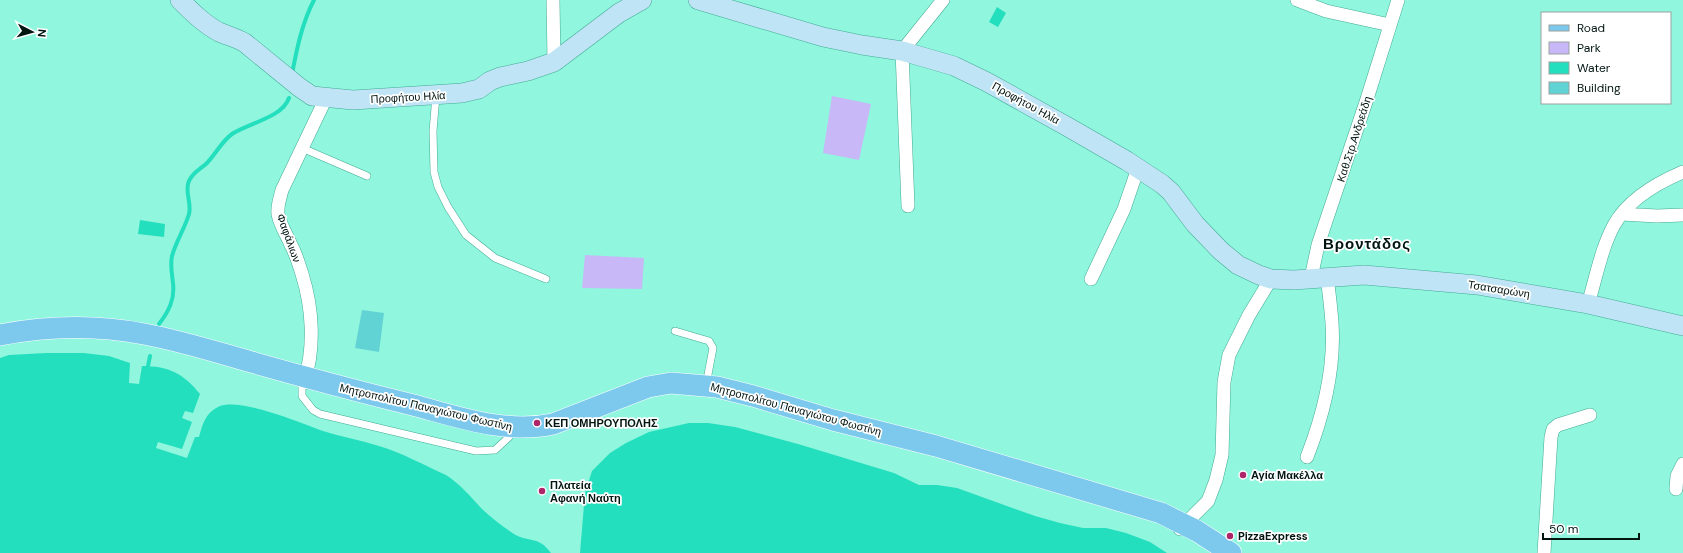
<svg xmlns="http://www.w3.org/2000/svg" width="1683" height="553" viewBox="0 0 1683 553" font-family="'DM Sans',sans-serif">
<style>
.green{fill:#c8b8f7}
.water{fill:#24dfbe}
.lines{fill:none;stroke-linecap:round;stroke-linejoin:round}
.stream{stroke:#24dfbe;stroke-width:4}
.building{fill:#62d3d4}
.lane-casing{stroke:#42ab94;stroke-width:8}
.street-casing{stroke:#42ab94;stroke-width:14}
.secondary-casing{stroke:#42ab94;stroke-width:20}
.primary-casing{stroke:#fff;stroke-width:22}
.lane{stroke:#fff;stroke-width:7}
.street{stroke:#fff;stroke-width:13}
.secondary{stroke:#bee4f6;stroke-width:19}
.primary{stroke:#7dc9ee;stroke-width:21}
.poi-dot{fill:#ae2569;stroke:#fff;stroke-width:1.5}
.labels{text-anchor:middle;stroke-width:3.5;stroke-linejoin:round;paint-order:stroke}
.street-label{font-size:11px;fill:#011511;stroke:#fff}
.poi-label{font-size:11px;font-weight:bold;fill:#011511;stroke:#fff;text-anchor:start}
.district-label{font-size:15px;font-weight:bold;letter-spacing:1px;fill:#011511;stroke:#fff}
</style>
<rect width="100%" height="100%" fill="#90f6dd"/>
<!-- green -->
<path class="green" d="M832 96 871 104 859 160 823 153Z
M585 255 644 258 642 289 582 288Z"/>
<!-- water -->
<path class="water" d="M997 7 1006 13 998 27 989 22Z
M140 220 165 224 164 237 138 234Z
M46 353H84L109 356 130 363 129 383 139 384 142 366C169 366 184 374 200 394L193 413 185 411 182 418 192 422 182 449 158 442 156 448 187 458 195 437H199C203 423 206 412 220 406 242 398 301 423 323 431 341 437 361 440 379 446 402 453 424 465 446 475 460 484 471 497 482 509 492 518 503 527 514 534 529 543 538 535 551 553H0V358L9 355Z
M689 423H708L735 427 798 444 894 473 919 485H937L957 488 1035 516 1060 523 1083 528H1106L1126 533 1150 542 1167 553H580L585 493 592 471 610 453 626 443 649 432Z"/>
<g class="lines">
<!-- stream -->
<path class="stream" d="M292 74C297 48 302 23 314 0
M159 324C169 311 175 299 173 283 172 273 170 266 172 256 176 241 185 228 189 214 192 203 184 191 189 181 193 172 199 170 206 164 215 155 222 141 232 134 248 123 282 118 289 98
M148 366 150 356"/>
</g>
<!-- building -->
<path class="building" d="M362 310 384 313 379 352 355 348Z"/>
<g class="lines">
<!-- lane casing -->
<g class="lane-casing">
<path id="lane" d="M436 96 433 131 434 172 438 187 448 207 466 235 495 258 546 279
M302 148 367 176
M675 331 709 341 713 348 706 385
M302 386V396L313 410 320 414 476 451 495 450 509 437"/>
</g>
<!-- street casing -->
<g class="street-casing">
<path id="street" d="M553 0 554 62
M1297 0 1326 11 1390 25
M908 206 902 51 943 0
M1622 214 1657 216 1683 215
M1311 278 1318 245 1367 99 1398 0
M1091 279 1124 209 1138 168
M1588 304C1596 278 1601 249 1614 225 1628 200 1657 183 1683 172
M304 383C315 348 313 309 302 274 299 264 296 254 291 245 287 235 280 225 278 214 277 206 280 198 282 190L326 98
M1307 457C1323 416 1335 367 1332 323 1331 308 1329 292 1327 277
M1676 489 1677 476 1683 464
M1180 529 1208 501 1216 480 1222 455 1224 382 1229 355 1249 315 1271 279
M1544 553 1551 437 1553 429 1558 425 1590 415"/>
</g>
<!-- secondary casing -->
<g class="secondary-casing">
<path id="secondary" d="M180 0C192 12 204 24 219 32 228 36 237 38 245 43L299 87 312 96 353 100 462 93 479 89 490 81 500 77 528 71 554 62 619 13 642 0
M698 0 823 37 862 45 902 51 954 66 987 82 1068 127 1127 161 1162 184 1171 192 1195 224 1221 251 1238 265 1259 275 1271 279 1294 280 1364 275 1477 285 1588 304 1683 326"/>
</g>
<!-- primary casing -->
<g class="primary-casing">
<path id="primary" d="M0 335C47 326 97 325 144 334 182 341 219 353 255 363 308 378 361 392 413 405 459 417 505 434 553 424L648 387 671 383 717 387 753 396 833 420 936 446 1161 513 1197 531 1231 553"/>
</g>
<!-- lane -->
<use href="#lane" class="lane"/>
<!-- street -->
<use href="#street" class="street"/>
<!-- secondary -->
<use href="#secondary" class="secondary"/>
<!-- primary -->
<use href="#primary" class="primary"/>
</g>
<!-- markers -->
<g class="poi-dot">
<circle cx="537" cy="423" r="4"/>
<circle cx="1243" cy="475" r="4"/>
<circle cx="542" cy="491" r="4"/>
<circle cx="1230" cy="536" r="4"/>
</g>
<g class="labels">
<!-- street labels -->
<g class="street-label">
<text transform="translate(408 97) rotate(-3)" y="4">Προφήτου Ηλία</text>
<text transform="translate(1026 103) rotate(29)" y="4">Προφήτου Ηλία</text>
<text transform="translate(1354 139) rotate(-72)" y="4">Καθ.Στρ.Ανδρεάδη</text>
<text transform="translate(289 238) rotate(70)" y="4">Φαφάλιων</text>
<text transform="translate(1499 289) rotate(9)" y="4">Τσατσαρώνη</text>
<text transform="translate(426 407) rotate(13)" y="4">Μητροπολίτου Παναγιώτου Φωστίνη</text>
<text transform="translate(796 409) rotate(15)" y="4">Μητροπολίτου Παναγιώτου Φωστίνη</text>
</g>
<!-- poi labels -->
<g class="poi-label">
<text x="545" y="427">ΚΕΠ ΟΜΗΡΟΥΠΟΛΗΣ</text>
<text x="1251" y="479">Αγία Μακέλλα</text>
<text x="550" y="489">Πλατεία<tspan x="550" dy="13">Αφανή Ναύτη</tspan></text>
<text x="1238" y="540">PizzaExpress</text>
</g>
<!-- district labels -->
<g class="district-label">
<text x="1367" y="249">Βροντάδος</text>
</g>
</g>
<!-- legend -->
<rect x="1541" y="12" width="130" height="92" fill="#ffffff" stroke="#99a1a0"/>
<rect x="1549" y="25" width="20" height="6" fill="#7dc9ee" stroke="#99a1a0"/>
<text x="1577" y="32" font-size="12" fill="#011511">Road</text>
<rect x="1549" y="42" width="20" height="12" fill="#c8b8f7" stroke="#99a1a0"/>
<text x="1577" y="52" font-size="12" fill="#011511">Park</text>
<rect x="1549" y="62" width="20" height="12" fill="#24dfbe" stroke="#99a1a0"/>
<text x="1577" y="72" font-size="12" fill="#011511">Water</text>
<rect x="1549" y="82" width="20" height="12" fill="#62d3d4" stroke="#99a1a0"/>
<text x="1577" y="92" font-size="12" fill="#011511">Building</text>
<!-- north arrow -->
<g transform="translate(32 32) rotate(96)" stroke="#ffffff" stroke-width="3" paint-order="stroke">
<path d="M0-3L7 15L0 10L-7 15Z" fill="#011511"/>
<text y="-6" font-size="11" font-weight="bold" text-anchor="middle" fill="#011511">N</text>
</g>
<!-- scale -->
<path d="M1543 533v6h96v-6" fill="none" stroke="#011511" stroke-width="2"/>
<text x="1549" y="533" font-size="12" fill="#011511" stroke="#ffffff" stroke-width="3" paint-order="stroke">50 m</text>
</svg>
